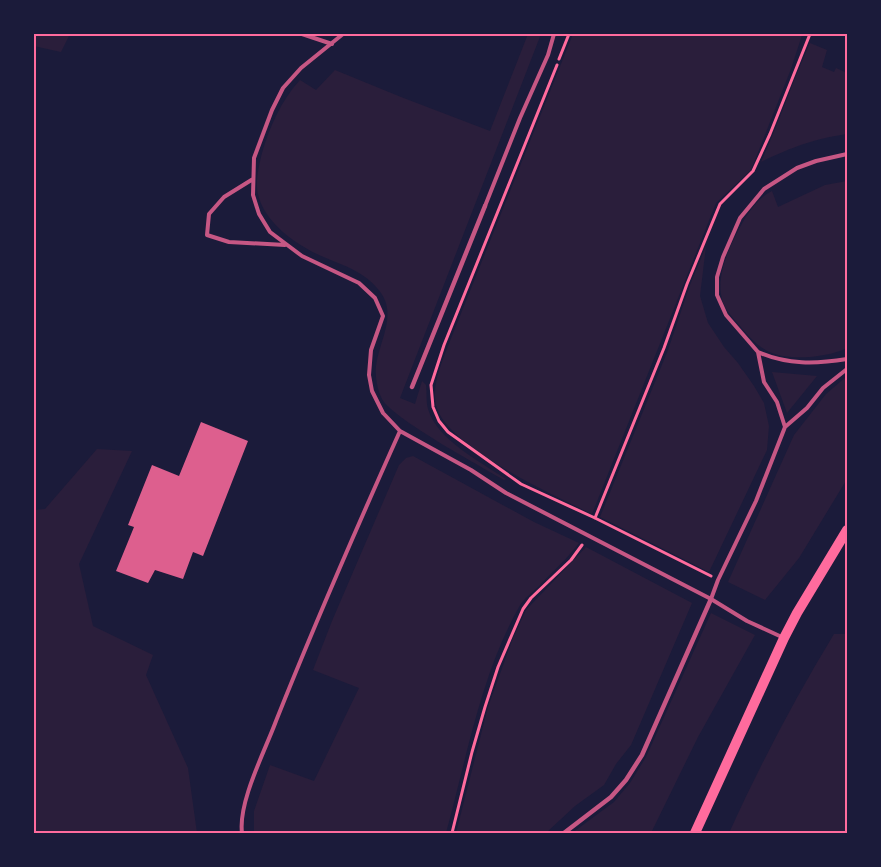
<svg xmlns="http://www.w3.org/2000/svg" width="881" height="867" viewBox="0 0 881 867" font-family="Inter,sans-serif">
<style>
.green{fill:#2a1e3b}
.building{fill:#dd5f8e}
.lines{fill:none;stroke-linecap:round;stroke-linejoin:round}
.path{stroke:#ff6b9d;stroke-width:3}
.service{stroke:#c65784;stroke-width:4}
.pedestrian{stroke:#c65784;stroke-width:4.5}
.secondary{stroke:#ff6b9d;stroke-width:10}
.neatline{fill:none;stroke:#ff6b9d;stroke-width:2}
</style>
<rect width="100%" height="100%" fill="#1b1b3a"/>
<!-- green -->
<path class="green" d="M34 34H70L61 52 34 46Z
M528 34H541L400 398 415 404 422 381 426 385C427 393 426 402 428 409 437 440 481 462 506 479L504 480C480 466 392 418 382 399 377 389 375 376 376 366 379 341 397 316 381 293 361 265 331 264 304 247 285 236 263 217 258 194 255 182 259 165 262 153 269 128 282 99 300 80L316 90 335 70 401 97 490 131Z
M573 34 802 35 791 69 751 170 716 203 592 514C555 496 445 446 436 405 432 384 441 365 448 346Z
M810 43 827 50 822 67 834 72 836 68 847 73V134C814 139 792 147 761 162 779 123 792 82 810 43Z
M847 181V348C829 357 792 361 772 353 760 349 748 336 740 326 732 317 722 307 721 294 718 273 728 250 738 231 746 216 756 199 772 191L778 207 825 185Z
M706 246 700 296 708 323 724 347 738 363 754 386 764 403 769 426 767 450 709 572 600 517 668 350 690 285Z
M772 372 817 376 787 413Z
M847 376V479L799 558 765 600 728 582 794 435 826 394Z
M97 449 132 451 79 564 93 626 153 655 146 675 188 768 197 833H34V510L45 509Z
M413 456 534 522 579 543C567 559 553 571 540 585 533 592 523 599 519 607 481 674 466 760 446 833H254V811L270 765 314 781 359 688 313 670 332 621 399 465 406 458Z
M586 547 692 603 631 745 616 764 604 785 575 806 546 833H456L488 707 513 638 526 610Z
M711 613 755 635 698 737 651 833H572L614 802 630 783 646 757Z
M834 634H847V833H729C760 765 795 698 834 634Z"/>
<!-- building -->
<path class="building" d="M201 422 248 441 203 556 193 552 183 579 155 570 148 583 116 571 134 527 128 525 152 465 179 476Z"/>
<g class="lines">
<!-- path -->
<path class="path" d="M559 59 569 34
M557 65 444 345 431 385 433 407 439 421 448 432 521 484 595 518 711 576
M595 518 664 348 687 284 720 204 753 171 770 134 810 34
M452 833 472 752 485 707 498 667 523 609 531 598 571 560 582 545"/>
<!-- service -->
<path class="service" d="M302 34 332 44
M343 34 301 68 283 88 272 110 254 158 253 195 259 214 270 232 302 256 359 283 375 298 383 316 371 350 369 375 372 391 383 413 400 431 471 470 506 493 711 599 747 621 784 638
M253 179 224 197 209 214 207 235 229 242 285 245
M485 206 520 118 548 55 554 34
M758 352C787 365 816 364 847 359
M785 427 777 402 764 382 758 352 726 315 717 295V277L723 257 740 218 764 189 797 168 816 161 847 154
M711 599 718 580 756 501 785 427 807 408 823 388 847 369
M242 833C238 802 265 751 276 721 315 623 357 527 400 431"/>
<!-- pedestrian -->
<path class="pedestrian" d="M412 387 485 206
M564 833 611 797 626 780 642 755 711 599"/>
<!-- secondary -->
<path class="secondary" d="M695 833 784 638 797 613 847 530"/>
</g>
<!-- border -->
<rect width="881" height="867" fill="none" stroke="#1b1b3a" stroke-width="70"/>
<rect x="35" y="35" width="811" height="797" class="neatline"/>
</svg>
